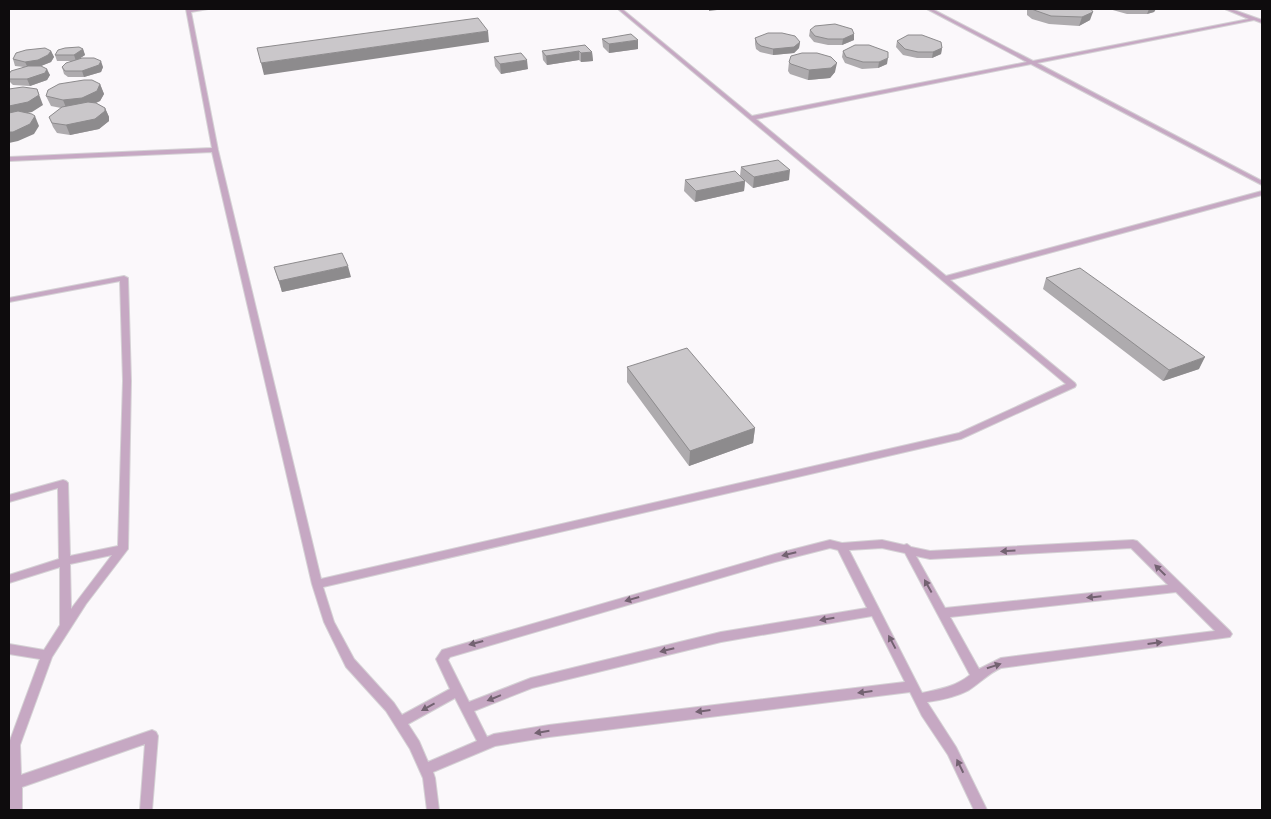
<svg xmlns="http://www.w3.org/2000/svg" width="1271" height="819" viewBox="0 0 1271 819" font-family="'Fira Sans',sans-serif">
<style>
.lines{fill:none;stroke-linecap:round;stroke-linejoin:round}
.service-casing{stroke:#d5d2d5;stroke-width:2}
.service{fill:#c6a8c3;fill-rule:evenodd}
.wall{fill:#aeabae}
.shaded-wall{fill:#8d8b8d}
.building{fill:#cac7ca;stroke:#8d8b8d}
.oneway{fill:#736271}
</style>
<rect width="100%" height="100%" fill="#fbf8fb"/>
<g class="lines">
<!-- service casing -->
<g class="service-casing">
<path id="service" d="M186 9H208L191 12 218 150 321 579 959 433 1066 384 618 9H622L752 116 1027 62 927 9H932L1033 61 1249 19 1225 9H1231L1262 20V23L1254 20 1037 63 1262 181V185L1031 64 756 119 946 276 1262 191V195L950 280 1075 383 1076 385 1075 387 961 439 323 587 334 622 354 659 394 703 402 715 450 689 436 659 442 650 775 554 830 540 842 543 882 540 904 545 907 544 911 547 930 551 1133 540 1137 541 1230 631 1232 634 1230 637 1001 668C989 673 980 683 969 690 956 697 941 700 927 702L956 747 987 810H974L948 755 922 716 910 692 549 737 495 746 433 772 435 778 439 810H427L423 778 410 749 386 711 346 667 324 622 312 584 212 152 9 161V157L212 148ZM830 548 838 550 867 608 721 632 531 678 469 702 448 660 450 657 775 562ZM882 548 905 553 970 675C955 687 940 689 922 693L849 550ZM1131 548 1168 585 945 608 916 556 930 559ZM1176 592 1215 631 1001 658 979 669 950 617ZM872 616 905 682 549 725 494 734 487 737 474 711 532 688 721 642ZM455 698 477 741 428 762 419 741 408 724Z
M124 276 128 278 131 381 128 549 86 604 52 657 20 745 21 775 152 730 156 732 158 736 152 810H140L145 744 22 787V810H10L9 743 40 659 9 654V644L44 650 60 625V567L9 583V575L59 559 58 488 9 502V495L63 480 66 481 68 483 70 556 118 546 123 381 120 281 9 302V298ZM112 555 71 609 70 564Z"/>
</g>
<!-- service -->
<use href="#service" class="service"/>
</g>
<!-- wall -->
<path class="wall" d="M1027 9H1091L1090 20 1079 26 1049 24 1032 19 1027 15Z
M1109 9H1156L1154 12 1147 14H1127Z
M810 30 854 34V40L842 45H828L814 42 809 36Z
M755 38 800 42 799 48 794 53 773 55 760 52 756 49 755 44Z
M602 39 638 49 609 53 603 47Z
M897 41 942 48 941 54 932 58H917L903 55 896 47Z
M585 45 592 52 593 61 581 62 579 60 547 65 543 60 542 51Z
M83 49 85 55 80 58 103 67 101 72 84 77H68L64 74 62 67 71 61H57L55 55Z
M51 51 54 57 51 62 41 66 50 75 47 80 30 86 13 85 10 82 9 80V74L24 67 15 66 13 59Z
M843 51 887 64 878 68 862 69 845 63 842 57Z
M494 57 528 69 501 74 495 66Z
M789 62 835 72 830 78 808 80 790 74 788 71Z
M100 84 104 94 100 101 96 103 105 108 109 117V121L99 129 70 135 57 133 53 127 49 117 61 108 51 106 46 96Z
M741 167 789 180 753 188 745 181 744 191 695 202 684 191 685 180 740 176Z
M274 267 351 277 282 292Z
M1046 278 1199 369 1163 381 1043 289Z
M627 367 755 428 753 443 689 466 627 382Z"/>
<!-- shaded-wall -->
<path class="shaded-wall" d="M709 9H725L709 11Z
M1149 9H1156L1154 12 1147 14Z
M1093 12 1090 20 1079 26 1082 17Z
M488 31 489 42 264 75 261 63Z
M854 34V40L842 45 843 39Z
M638 40V49L609 53V44Z
M800 42 799 48 794 53 773 55V49Z
M942 48 941 54 932 58 933 52Z
M83 49 85 55 76 61 74 55Z
M51 51 54 57 51 62 41 66 28 68 25 62Z
M579 51V60L547 65 546 56Z
M592 52 593 61 581 62V53Z
M888 58 887 64 878 68 879 62Z
M527 60 528 69 501 74 500 64Z
M101 61 103 67 101 72 84 77 82 71Z
M837 63 835 72 830 78 808 80 809 70Z
M47 69 50 75 47 80 30 86 27 79Z
M100 84 104 94 100 101 86 107 67 110 63 100Z
M37 89 43 105 32 112 9 117V106Z
M105 108 109 117V121L99 129 70 135 66 125Z
M35 116 39 126 34 134 18 141 9 143V132Z
M790 170 789 180 753 188 754 177Z
M745 181 744 191 695 202 696 191Z
M348 266 351 277 282 292 279 281Z
M1205 357 1199 369 1163 381 1169 370Z
M755 428 753 443 689 466 690 451Z"/>
<!-- building -->
<path class="building" d="M1032 9H1091L1093 12 1082 17 1051 16 1034 10Z
M478 18 488 31 261 63 257 48Z
M835 24 852 29 854 34 843 39H828L815 36 810 30 815 26Z
M768 33H782L795 36 800 42 794 47 773 49 761 46 757 43 755 38Z
M631 34 638 40 609 44 602 39Z
M908 35H922L941 42 942 48 933 52H918L905 49 897 41Z
M585 45 592 52 581 53 579 51 546 56 542 51Z
M855 45H869L888 52V58L879 62H863L846 57 843 51Z
M79 47 83 49 74 55H55L58 50 65 48Z
M45 48 51 51 48 55 38 60 25 62 13 59 16 53 26 50Z
M521 53 527 60 500 64 494 57Z
M802 53H817L831 57 837 63 831 68 809 70 791 64 789 62 791 56Z
M82 58H94L101 61 99 65 82 71H65L62 67 66 63Z
M28 66H41L47 69 45 73 27 79H10L9 78V74L11 71Z
M84 80H92L100 84 97 91 82 98 63 100 46 96 48 90 59 84Z
M23 87 37 89 39 95 28 102 9 106V89Z
M88 102 96 103 105 108V111L95 119 66 125 52 123 49 117 62 107Z
M18 111 32 114 35 116 30 124 13 132H9V113Z
M778 160 790 170 754 177 741 167Z
M735 171 745 181 696 191 685 180Z
M342 253 348 266 279 281 274 267Z
M1080 268 1205 357 1169 370 1046 278Z
M687 348 755 428 690 451 627 367Z"/>
<!-- one-way arrows -->
<defs><path id="oneway-solid" d="M-6-.8H1V-3.2L6.5 0L1 3.2V.8H-6Z" transform="scale(1.25)"/></defs>
<g class="oneway">
<use href="#oneway-solid" transform="translate(1008 551) rotate(177)"/>
<use href="#oneway-solid" transform="translate(789 554) rotate(166)"/>
<use href="#oneway-solid" transform="translate(1160 570) rotate(-136)"/>
<use href="#oneway-solid" transform="translate(928 586) rotate(-119)"/>
<use href="#oneway-solid" transform="translate(1094 597) rotate(174)"/>
<use href="#oneway-solid" transform="translate(632 599) rotate(164)"/>
<use href="#oneway-solid" transform="translate(827 619) rotate(170)"/>
<use href="#oneway-solid" transform="translate(892 642) rotate(-118)"/>
<use href="#oneway-solid" transform="translate(476 643) rotate(165)"/>
<use href="#oneway-solid" transform="translate(1155 643) rotate(-7)"/>
<use href="#oneway-solid" transform="translate(667 650) rotate(166)"/>
<use href="#oneway-solid" transform="translate(994 666) rotate(-18)"/>
<use href="#oneway-solid" transform="translate(865 692) rotate(173)"/>
<use href="#oneway-solid" transform="translate(494 698) rotate(158)"/>
<use href="#oneway-solid" transform="translate(428 707) rotate(151)"/>
<use href="#oneway-solid" transform="translate(703 711) rotate(173)"/>
<use href="#oneway-solid" transform="translate(542 732) rotate(171)"/>
<use href="#oneway-solid" transform="translate(960 766) rotate(-116)"/>
</g>
<!-- border -->
<rect width="1271" height="819" fill="none" stroke="#0e0c0d" stroke-width="20"/>
</svg>
